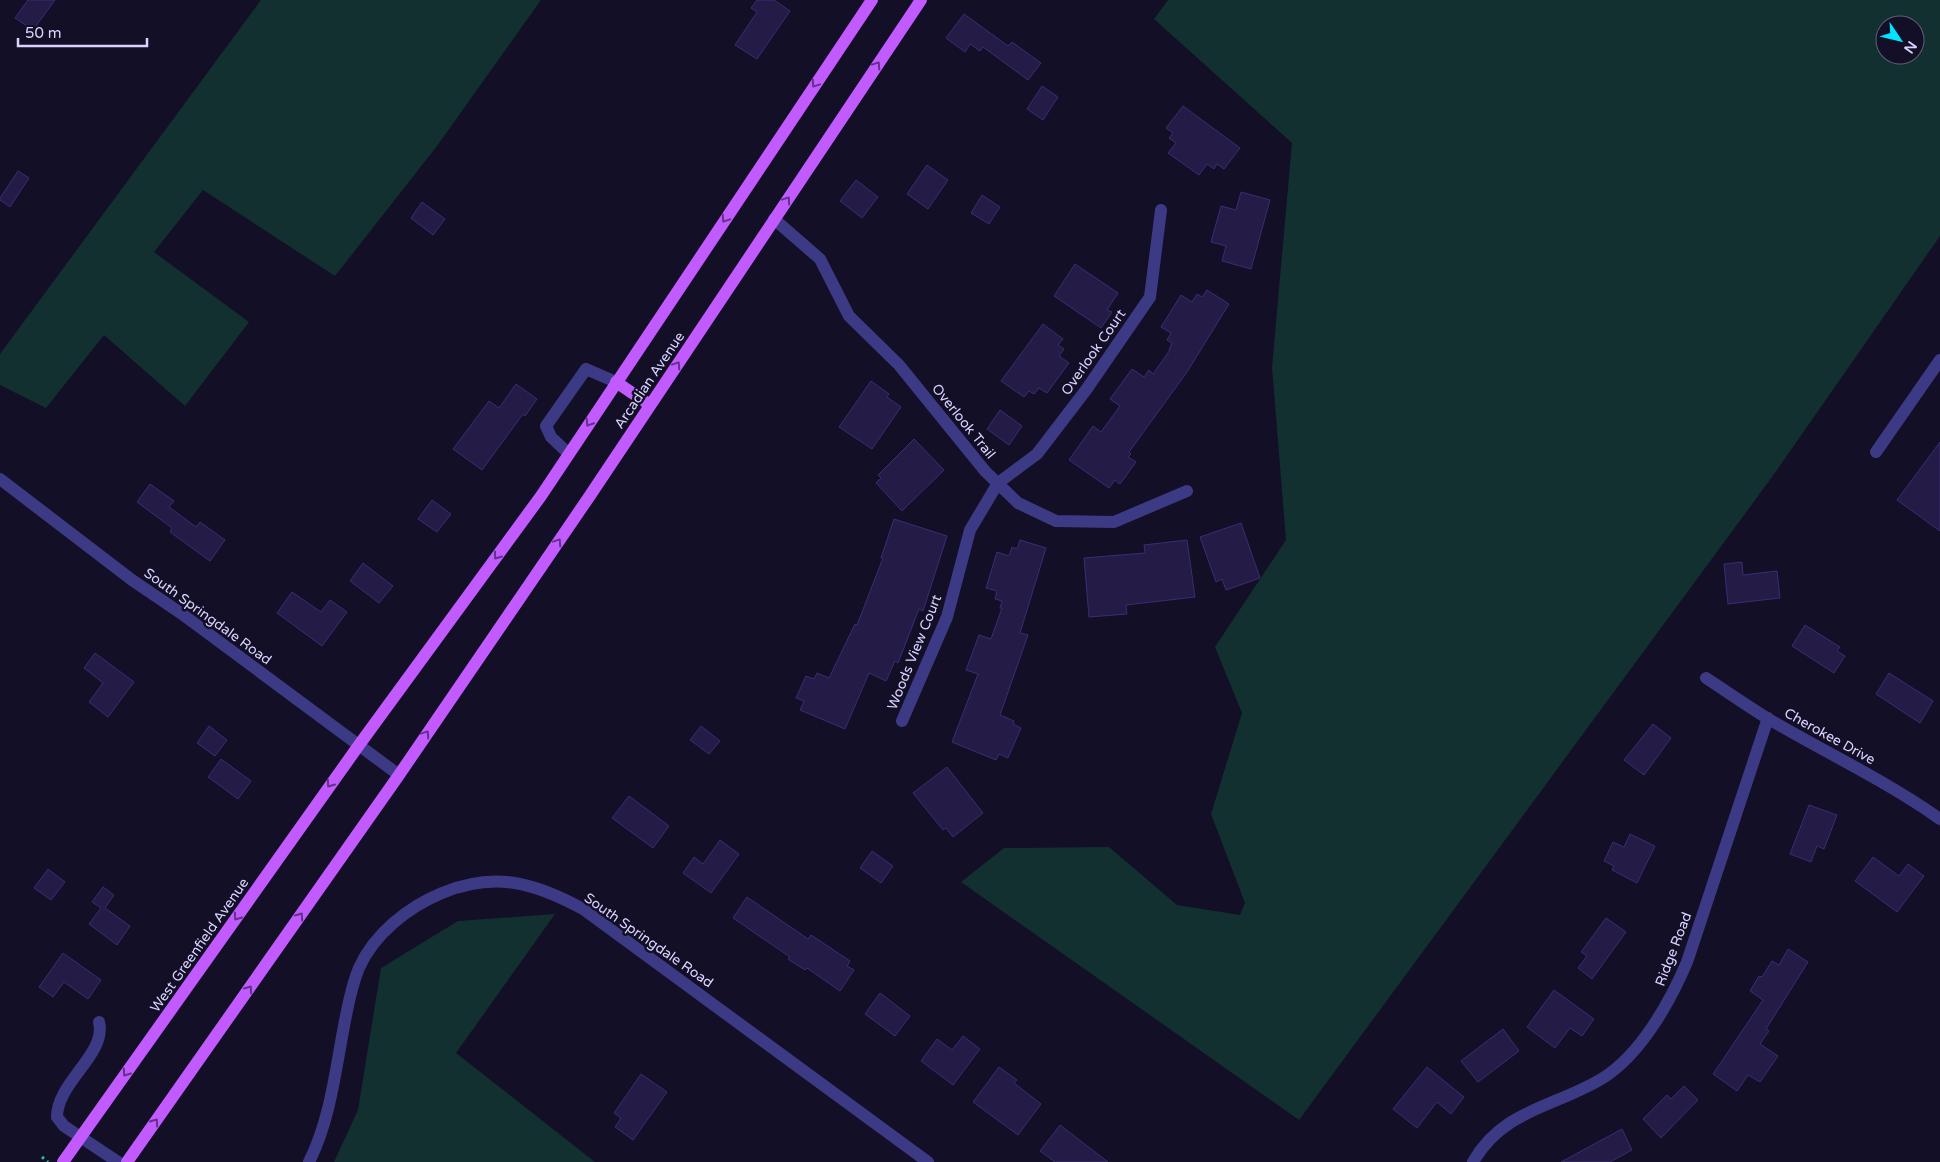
<svg xmlns="http://www.w3.org/2000/svg" width="1940" height="1162" viewBox="0 0 1940 1162" font-family="'Varela Round',sans-serif">
<style>
.green{fill:#12302f;fill-rule:evenodd}
.building{fill:#241b47;stroke:#3b2d73}
.lines{fill:none;stroke-linecap:round;stroke-linejoin:round}
.path{stroke:#2fb8b0;stroke-width:3;stroke-dasharray:2.5 4;stroke-linecap:butt}
.minor{stroke:#3d3a85;stroke-width:12}
.major{stroke:#c25bff;stroke-width:12}
.oneway{stroke:#623188}
.labels{text-anchor:middle;stroke-width:5;stroke-linejoin:round;paint-order:stroke}
.street-label{font-size:14px;fill:#d9d4ff;stroke:#130f26}
</style>
<rect width="100%" height="100%" fill="#130f26"/>
<!-- green -->
<path class="green" d="M261 0H541L437 146 335 276 203 190 154 252 249 322 185 406 104 335 46 408 0 385V354Z
M1168 0H1940V236L1772 477 1299 1120 961 882 1004 848 1109 847 1177 905 1240 915 1245 903 1211 814 1242 713 1215 647 1286 540 1272 367 1292 143 1154 19ZM1885 25H1915V55H1885Z
M555 914 456 1053 595 1162H334L358 1110 381 968 458 921Z"/>
<!-- building -->
<path class="building" d="M28 0H55L33 30 15 18Z
M757 0H774L790 11 757 59 735 45 757 12 751 8Z
M964 14 1008 46 1012 42 1041 63 1028 80 983 47 980 51 970 44 965 52 946 38Z
M1042 86 1058 97 1043 120 1027 109Z
M1183 106 1240 148 1224 169 1217 164 1214 169 1207 164 1199 175 1168 153 1176 143 1169 138 1173 133 1166 128Z
M927 165 948 180 928 209 907 194Z
M18 171 29 178 10 207 0 200V198Z
M856 180 878 197 862 218 840 201Z
M1241 192 1270 200 1251 269 1222 261 1226 246 1211 242 1221 206 1236 210Z
M982 195 1000 207 989 224 971 213Z
M422 202 445 219 433 235 411 218Z
M1075 264 1118 293 1107 310 1112 312 1101 328 1054 296Z
M1207 290 1229 304 1187 372 1129 452 1131 454 1128 457 1136 462 1120 484 1115 480 1109 488 1069 460 1093 426 1101 432 1120 406 1110 399 1132 369 1144 377 1149 370 1153 374 1170 350H1169L1172 343 1167 340 1171 333 1161 327 1181 295 1192 302 1197 294 1202 297Z
M1043 324 1063 339 1058 345 1064 349 1059 356 1069 363 1047 393 1039 388 1034 394 1029 391 1024 397 1001 381Z
M871 381 889 394 887 397 901 407 872 449 839 427Z
M516 384 537 399 525 416 523 414 482 470 453 449 489 401 499 408Z
M1000 410 1022 426 1009 445 987 429Z
M914 439 944 470 902 511 876 483 881 478 878 475Z
M1940 442V531L1897 500Z
M150 484 174 501 169 507 196 527 200 522 225 540 210 561 170 532 172 528 137 502Z
M432 500 451 514 437 532 418 519Z
M894 519 947 536 923 611 919 609 898 663 895 661 886 681 869 673 845 729 800 710 804 701 796 698 806 676 814 679 817 673 829 678 855 624 857 625 883 558H881Z
M1241 523 1260 578 1226 590 1222 579 1216 582 1200 537Z
M1020 540 1046 548 1020 633 1028 635 1000 715 1014 721 1013 724 1021 728 1008 758 999 754 996 760 952 742 978 674 966 670 979 635 991 639 1002 608H1000L1002 601 995 599 997 591 986 588 997 552 1009 556 1012 547 1017 549Z
M1187 540 1195 597 1126 605 1127 614 1089 617 1084 558 1145 553 1144 545Z
M1742 562 1743 575 1777 571 1780 598 1728 604 1724 564Z
M363 563 393 586 379 603 350 581Z
M292 592 321 612 330 600 347 612 322 646 277 613Z
M1805 625 1840 647 1837 651 1845 656 1834 673 1792 646Z
M95 653 134 682 108 717 89 702 103 683 84 668Z
M1889 673 1933 701 1920 723 1876 694Z
M1653 724 1671 738 1644 775 1624 760Z
M209 726 227 740 215 756 197 743Z
M701 726 720 741 709 754 690 740Z
M221 759 251 781 238 799 208 777Z
M947 767 983 813 953 837 946 828 943 830 913 793Z
M629 796 669 826 653 848 612 818Z
M1809 805 1837 815 1824 849 1817 846 1811 862 1790 854Z
M1630 834 1655 846 1637 883 1612 870 1614 866 1604 861 1613 842 1624 847Z
M720 840 739 854 711 893 683 873 694 857 703 864Z
M872 851 893 866 881 883 860 868Z
M1873 857 1899 876 1908 864 1924 876 1897 912 1855 881Z
M48 869 65 882 51 900 34 888Z
M103 887 114 895 105 908 130 926 117 945 89 924 101 908 92 902Z
M747 897 808 939 811 935 850 961 847 966 854 970 840 991 807 968 805 970 788 959 790 957 733 918Z
M1606 918 1626 932 1592 979 1578 968 1587 956 1581 952Z
M1788 949 1808 962 1766 1029 1769 1031 1760 1044 1778 1056 1760 1082 1748 1075 1737 1091 1713 1074 1763 1000 1750 991 1759 976 1762 977 1772 961 1779 965Z
M63 953 101 980 88 999 64 982 53 997 39 987Z
M1554 990 1594 1019 1582 1036 1570 1028 1555 1048 1527 1027Z
M880 993 910 1016 895 1036 865 1014Z
M1503 1029 1519 1051 1478 1082 1461 1061Z
M963 1036 980 1049 953 1085 921 1061 937 1039 952 1050Z
M999 1067 1017 1080 1014 1083 1041 1104 1018 1135 973 1102Z
M1427 1067 1464 1097 1451 1114 1437 1102 1417 1128 1393 1109Z
M641 1074 667 1092 633 1140 615 1127 621 1118 614 1113Z
M1684 1086 1698 1100 1661 1138 1643 1119 1667 1095 1671 1099Z
M1060 1125 1108 1162H1055L1040 1151Z
M1622 1129 1632 1150 1610 1162H1561Z"/>
<g class="lines">
<!-- path -->
<path class="path" d="M42 1157 48 1162"/>
<!-- minor -->
<path class="minor" d="M774 219 820 259 849 316 899 365 985 471 1018 503 1056 521 1114 522 1187 491
M1876 452 1940 360
M569 454 551 437 546 426 586 369 616 382
M0 479 132 580 182 614 399 775
M1706 678C1726 691 1746 705 1767 718 1824 752 1885 780 1940 819
M902 721 947 617 970 530 998 483 1037 454 1086 390 1150 297 1161 210
M99 1022C107 1054 57 1082 57 1117L64 1126 118 1162
M309 1162C330 1120 335 1073 344 1026 348 1006 351 987 359 968 374 934 408 907 442 893 496 871 535 883 583 909L928 1162
M1473 1162C1503 1109 1556 1107 1603 1078 1641 1054 1670 1002 1687 962L1768 718"/>
<!-- major -->
<path class="major" d="M616 382 650 405
M63 1162 359 745 541 496 872 0
M127 1162 399 775 589 497 921 0"/>
</g>
<!-- one-way arrows -->
<defs><path id="oneway-chevron" d="M-2-3.5L2.5 0L-2 3.5" fill="none" stroke-width="1.6" stroke-linecap="round" stroke-linejoin="round" transform="scale(1.25)"/></defs>
<g class="oneway">
<use href="#oneway-chevron" transform="translate(877 65) rotate(-56)"/>
<use href="#oneway-chevron" transform="translate(815 84) rotate(124)"/>
<use href="#oneway-chevron" transform="translate(787 200) rotate(-56)"/>
<use href="#oneway-chevron" transform="translate(725 219) rotate(124)"/>
<use href="#oneway-chevron" transform="translate(677 365) rotate(-56)"/>
<use href="#oneway-chevron" transform="translate(589 423) rotate(123)"/>
<use href="#oneway-chevron" transform="translate(558 542) rotate(-56)"/>
<use href="#oneway-chevron" transform="translate(497 556) rotate(126)"/>
<use href="#oneway-chevron" transform="translate(426 734) rotate(-56)"/>
<use href="#oneway-chevron" transform="translate(330 784) rotate(125)"/>
<use href="#oneway-chevron" transform="translate(300 916) rotate(-55)"/>
<use href="#oneway-chevron" transform="translate(237 917) rotate(125)"/>
<use href="#oneway-chevron" transform="translate(249 989) rotate(-55)"/>
<use href="#oneway-chevron" transform="translate(126 1073) rotate(125)"/>
<use href="#oneway-chevron" transform="translate(155 1122) rotate(-55)"/>
</g>
<g class="labels">
<!-- street labels -->
<g class="street-label">
<text transform="translate(1093 352) rotate(-55)" y="5">Overlook Court</text>
<text transform="translate(649 380) rotate(-56)" y="5">Arcadian Avenue</text>
<text transform="translate(964 421) rotate(51)" y="5">Overlook Trail</text>
<text transform="translate(208 616) rotate(36)" y="5">South Springdale Road</text>
<text transform="translate(914 652) rotate(-68)" y="5">Woods View Court</text>
<text transform="translate(1830 736) rotate(29)" y="5">Cherokee Drive</text>
<text transform="translate(649 940) rotate(35)" y="5">South Springdale Road</text>
<text transform="translate(199 945) rotate(-55)" y="5">West Greenfield Avenue</text>
<text transform="translate(1673 949) rotate(-69)" y="5">Ridge Road</text>
</g>
</g>
<!-- north arrow -->
<g transform="translate(1900 40) rotate(125)"><circle r="24" fill="#130f26" stroke="#625e7d"/>
<path d="M0-4L9 19L0 12L-9 19Z" fill="#00e5ff"/>
<text y="-8" font-size="14" font-weight="bold" text-anchor="middle" fill="#d9d4ff">N</text>
</g>
<!-- scale -->
<path d="M18 38v8h129v-8" fill="none" stroke="#d9d4ff" stroke-width="2.5"/>
<text x="25" y="38" font-size="15" fill="#d9d4ff" stroke="#130f26" stroke-width="4" paint-order="stroke">50 m</text>
</svg>
